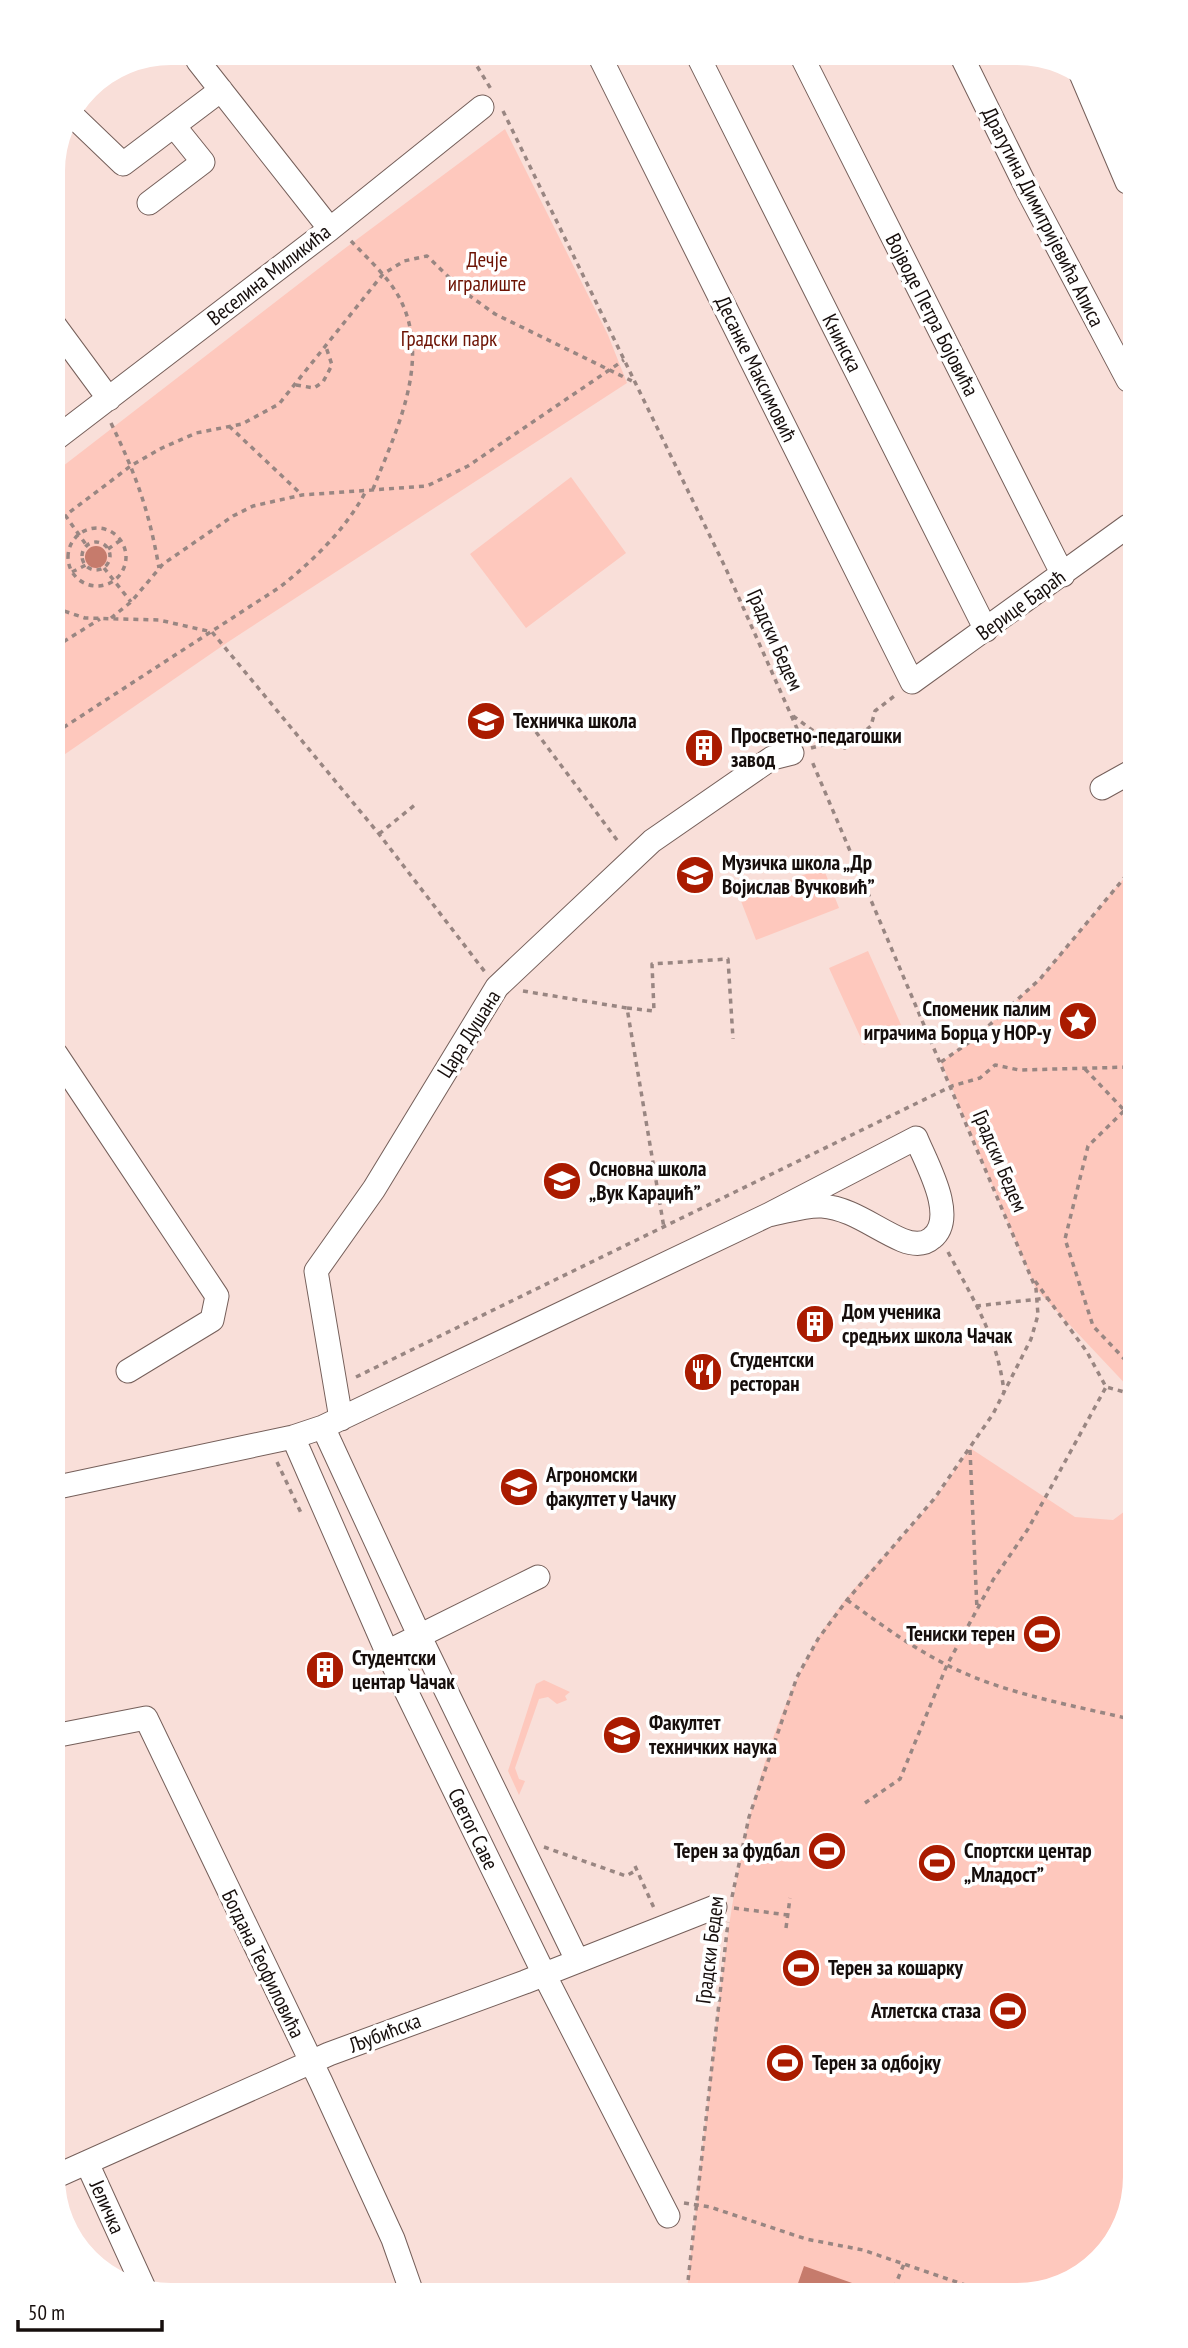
<svg xmlns="http://www.w3.org/2000/svg" width="1188" height="2348" viewBox="0 0 1188 2348" font-family="'PT Sans Narrow',sans-serif">
<style>
.green{fill:#fec8bd}
.water{fill:#c67b6c}
.lines{fill:none;stroke-linecap:round;stroke-linejoin:round}
.minor-casing{stroke:#755f5a;stroke-width:25}
.path{stroke:#998682;stroke-width:3.5;stroke-dasharray:5 5;stroke-linecap:butt}
.minor{stroke:#fff;stroke-width:23}
.labels{text-anchor:middle;stroke-width:7;stroke-linejoin:round;paint-order:stroke}
.street-label{font-size:21px;fill:#160e0c;stroke:#fff}
.park-label{font-size:21px;fill:#6d1304;stroke:#fff}
.poi-label{font-size:21px;font-weight:bold;fill:#160e0c;stroke:#fff;text-anchor:start}
</style>
<rect width="100%" height="100%" fill="#f9dfd9"/>
<!-- green -->
<path class="green" d="M505 129 608 335 627 383 228 642 55 761 54 473 344 249Z
M571 477 626 553 526 628 470 554Z
M823 867 839 908 756 940 741 901Z
M1130 871 1132 1391 1036 1289 941 1062 974 1039 1040 979Z
M868 951 902 1027 864 1045 829 968Z
M970 1448 1075 1517 1113 1520 1133 1505 1135 2178 1115 2243 1062 2287 687 2290C696 2208 705 2126 714 2044 730 1906 747 1765 816 1642 846 1589 896 1547 934 1500 947 1483 958 1465 970 1448Z
M544 1680 570 1692 565 1696 567 1700 557 1704 548 1697 539 1699 515 1768 519 1779 525 1781 519 1795 508 1771 536 1684Z"/>
<!-- water -->
<path class="water" d="M85 557a11 11 0 1 1 22 0a11 11 0 1 1-22 0Z
M804 2266 869 2289H796Z"/>
<g class="lines">
<!-- minor casing -->
<g class="minor-casing">
<path id="minor" d="M960 53 1028 191 1128 380
M801 55 1063 575
M698 56 986 630
M600 57 912 682 1128 526
M198 61 330 229
M1081 74 1127 182
M74 117 123 164 221 90
M149 203 203 162 174 126
M53 323 109 399
M54 440 330 229 482 107
M1102 788 1129 773
M56 1054 217 1296 212 1320 128 1371
M341 1419 316 1271 374 1189 497 987 652 841 772 758 792 753
M323 1427 420 1637 577 1960
M293 1437 387 1652 544 1974 668 2216
M58 1487 293 1437 323 1427 768 1215 916 1138C926 1163 958 1217 932 1238 923 1246 912 1244 902 1240 876 1229 851 1208 822 1206 805 1205 785 1212 768 1215
M387 1652 538 1577
M59 1735 146 1718 321 2082 393 2239 412 2293
M87 2163 144 2288
M61 2174 329 2054 525 1982 715 1907"/>
</g>
<!-- path -->
<path class="path" d="M472 58 491 89
M503 111 726 569 799 733
M351 241C369 260 391 279 402 303 430 364 396 431 373 489
M296 385 314 388 323 382 332 365 326 347
M111 423C136 475 149 510 159 568
M229 426 301 494
M65 515 87 546
M54 524 132 465 162 448 196 433 242 424 279 404 383 274 404 261 427 256 463 291 495 314 632 381
M68 557a29 29 0 1 1 58 0a29 29 0 1 1-58 0Z
M82 556a14 14 0 1 1 28 0a14 14 0 1 1-28 0Z
M108 549 121 540
M104 568 131 602
M72 572 86 565
M55 608 85 618 159 620 212 632 379 834 485 972
M111 618 131 602 163 564 233 516 253 506 302 495 427 486 468 466 624 360
M55 647 100 619
M524 716 620 844
M793 716 830 743 845 748 871 726 875 711 897 694
M55 733 280 587C313 561 346 529 366 491
M811 748 830 743
M379 834 416 804
M523 991 627 1008 664 1228
M627 1008 654 1011 652 964 728 959 733 1039
M941 1062 974 1039 1040 979 1130 871
M1085 1069 1124 1110
M1131 1104 1088 1146 1065 1239 1093 1326 1132 1367
M948 1252C973 1299 998 1338 1004 1392
M1035 1281 1087 1352 1106 1387 1132 1394
M976 1306 1048 1298
M356 1377 952 1086 980 1078 995 1065 1019 1070 1131 1067
M970 1450 977 1610
M277 1462 302 1515
M847 1600C879 1623 911 1647 947 1665 1004 1694 1072 1705 1134 1720
M865 1803 900 1779 947 1665 993 1580 1028 1529 1106 1387
M544 1847 626 1876 637 1870
M635 1866 654 1908
M732 1897 749 1817 797 1677 818 1639 847 1600 934 1499 993 1414 1031 1339 1038 1315 1036 1289 811 759
M734 1908 788 1915
M786 1928 790 1898
M684 2203 710 2207 806 2239 863 2250 974 2288
M894 2288 904 2264
M687 2290 728 1922"/>
<!-- minor -->
<use href="#minor" class="minor"/>
</g>
<!-- icons -->
<defs>
<g id="school-disc" transform="scale(2.0125)"><circle r="9.5" fill="#aa1b00" stroke="#fff"/><path d="M0-5L7-2L0 1L-7-2ZM-4 1L0 2.5L4 1V4Q0 6-4 4Z" fill="#fff"/></g>
<g id="building-disc" transform="scale(2.0125)"><circle r="9.5" fill="#aa1b00" stroke="#fff"/><path d="M-4-6H4V6H1V3H-1V6H-4ZM-2.5-4.3h1.7v1.8h-1.7ZM.8-4.3h1.7v1.8H.8ZM-2.5-1h1.7V.8h-1.7ZM.8-1h1.7V.8H.8Z" fill="#fff"/></g>
<g id="sight-disc" transform="scale(2.0125)"><circle r="9.5" fill="#aa1b00" stroke="#fff"/><path d="M0-6L1.8-2.2L6-1.7L2.9 1.2L3.7 5.4L0 3.3L-3.7 5.4L-2.9 1.2L-6-1.7L-1.8-2.2Z" fill="#fff"/></g>
<g id="restaurant-disc" transform="scale(2.0125)"><circle r="9.5" fill="#aa1b00" stroke="#fff"/><path d="M-5-6h1v4h1v-4h1v4h1v-4h1v5L-1.5 .5V6h-2V.5L-5-1ZM5-6V6H3V1.5H1.5Q1.5-4 5-6Z" fill="#fff"/></g>
<g id="university-disc" transform="scale(2.0125)"><circle r="9.5" fill="#aa1b00" stroke="#fff"/><path d="M0-5L7-2L0 1L-7-2ZM-4 1L0 2.5L4 1V4Q0 6-4 4Z" fill="#fff"/></g>
<g id="stadium-disc" transform="scale(2.0125)"><circle r="9.5" fill="#aa1b00" stroke="#fff"/><path d="M0-5a6.5 5 0 1 0 0 10a6.5 5 0 1 0 0-10ZM-3.5-1.8h7v3.6h-7Z" fill="#fff"/></g>
</defs>
<g fill-rule="evenodd">
<use href="#school-disc" x="486" y="721"/>
<use href="#building-disc" x="704" y="748"/>
<use href="#school-disc" x="695" y="875"/>
<use href="#sight-disc" x="1078" y="1021"/>
<use href="#school-disc" x="562" y="1181"/>
<use href="#building-disc" x="815" y="1324"/>
<use href="#restaurant-disc" x="703" y="1372"/>
<use href="#university-disc" x="519" y="1487"/>
<use href="#stadium-disc" x="1042" y="1634"/>
<use href="#building-disc" x="325" y="1670"/>
<use href="#university-disc" x="622" y="1735"/>
<use href="#stadium-disc" x="827" y="1851"/>
<use href="#stadium-disc" x="937" y="1863"/>
<use href="#stadium-disc" x="801" y="1968"/>
<use href="#stadium-disc" x="1008" y="2011"/>
<use href="#stadium-disc" x="785" y="2063"/>
</g>
<g class="labels">
<!-- street labels -->
<g class="street-label">
<text transform="translate(1043 217) rotate(63)" y="7">Драгутина Димитријевића Аписа</text>
<text transform="translate(269 275) rotate(-38)" y="7">Веселина Миликића</text>
<text transform="translate(932 315) rotate(63)" y="7">Војводе Петра Бојовића</text>
<text transform="translate(842 343) rotate(63)" y="7">Книнска</text>
<text transform="translate(756 369) rotate(64)" y="7">Десанке Максимовић</text>
<text transform="translate(1021 605) rotate(-36)" y="7">Верице Бараћ</text>
<text transform="translate(775 640) rotate(66)" y="7">Градски Бедем</text>
<text transform="translate(469 1034) rotate(-58)" y="7">Цара Душана</text>
<text transform="translate(1000 1161) rotate(67)" y="7">Градски Бедем</text>
<text transform="translate(473 1829) rotate(64)" y="7">Светог Саве</text>
<text transform="translate(710 1950) rotate(-83)" y="7">Градски Бедем</text>
<text transform="translate(263 1964) rotate(64)" y="7">Богдана Теофиловића</text>
<text transform="translate(385 2033) rotate(-21)" y="7">Љубићска</text>
<text transform="translate(107 2207) rotate(66)" y="7">Јеличка</text>
</g>
<!-- park labels -->
<g class="park-label">
<text x="487" y="267">Дечје<tspan x="487" dy="24">игралиште</tspan></text>
<text x="449" y="346">Градски парк</text>
</g>
<!-- poi labels -->
<g class="poi-label">
<text x="513" y="728">Техничка школа</text>
<text x="731" y="743">Просветно-педагошки<tspan x="731" dy="24">завод</tspan></text>
<text x="722" y="870">Музичка школа „Др<tspan x="722" dy="24">Војислав Вучковић”</tspan></text>
<text x="1051" y="1016" text-anchor="end">Споменик палим<tspan x="1051" dy="24">играчима Борца у НОР-у</tspan></text>
<text x="589" y="1176">Основна школа<tspan x="589" dy="24">„Вук Караџић”</tspan></text>
<text x="842" y="1319">Дом ученика<tspan x="842" dy="24">средњих школа Чачак</tspan></text>
<text x="730" y="1367">Студентски<tspan x="730" dy="24">ресторан</tspan></text>
<text x="546" y="1482">Агрономски<tspan x="546" dy="24">факултет у Чачку</tspan></text>
<text x="1015" y="1641" text-anchor="end">Тениски терен</text>
<text x="352" y="1665">Студентски<tspan x="352" dy="24">центар Чачак</tspan></text>
<text x="649" y="1730">Факултет<tspan x="649" dy="24">техничких наука</tspan></text>
<text x="800" y="1858" text-anchor="end">Терен за фудбал</text>
<text x="964" y="1858">Спортски центар<tspan x="964" dy="24">„Младост”</tspan></text>
<text x="828" y="1975">Терен за кошарку</text>
<text x="981" y="2018" text-anchor="end">Атлетска стаза</text>
<text x="812" y="2070">Терен за одбојку</text>
</g>
</g>
<!-- crop -->
<path d="M0 0H1188V2348H0ZM171 65H1017A106 106 0 0 1 1123 171V2177A106 106 0 0 1 1017 2283H171A106 106 0 0 1 65 2177V171A106 106 0 0 1 171 65Z" fill="#fff" fill-rule="evenodd"/>
<!-- scale -->
<path d="M18 2320v10h144v-10" fill="none" stroke="#160e0c" stroke-width="3.5"/>
<text x="28" y="2320" font-size="21" fill="#160e0c" stroke="#ffffff" stroke-width="5" paint-order="stroke">50 m</text>
</svg>
